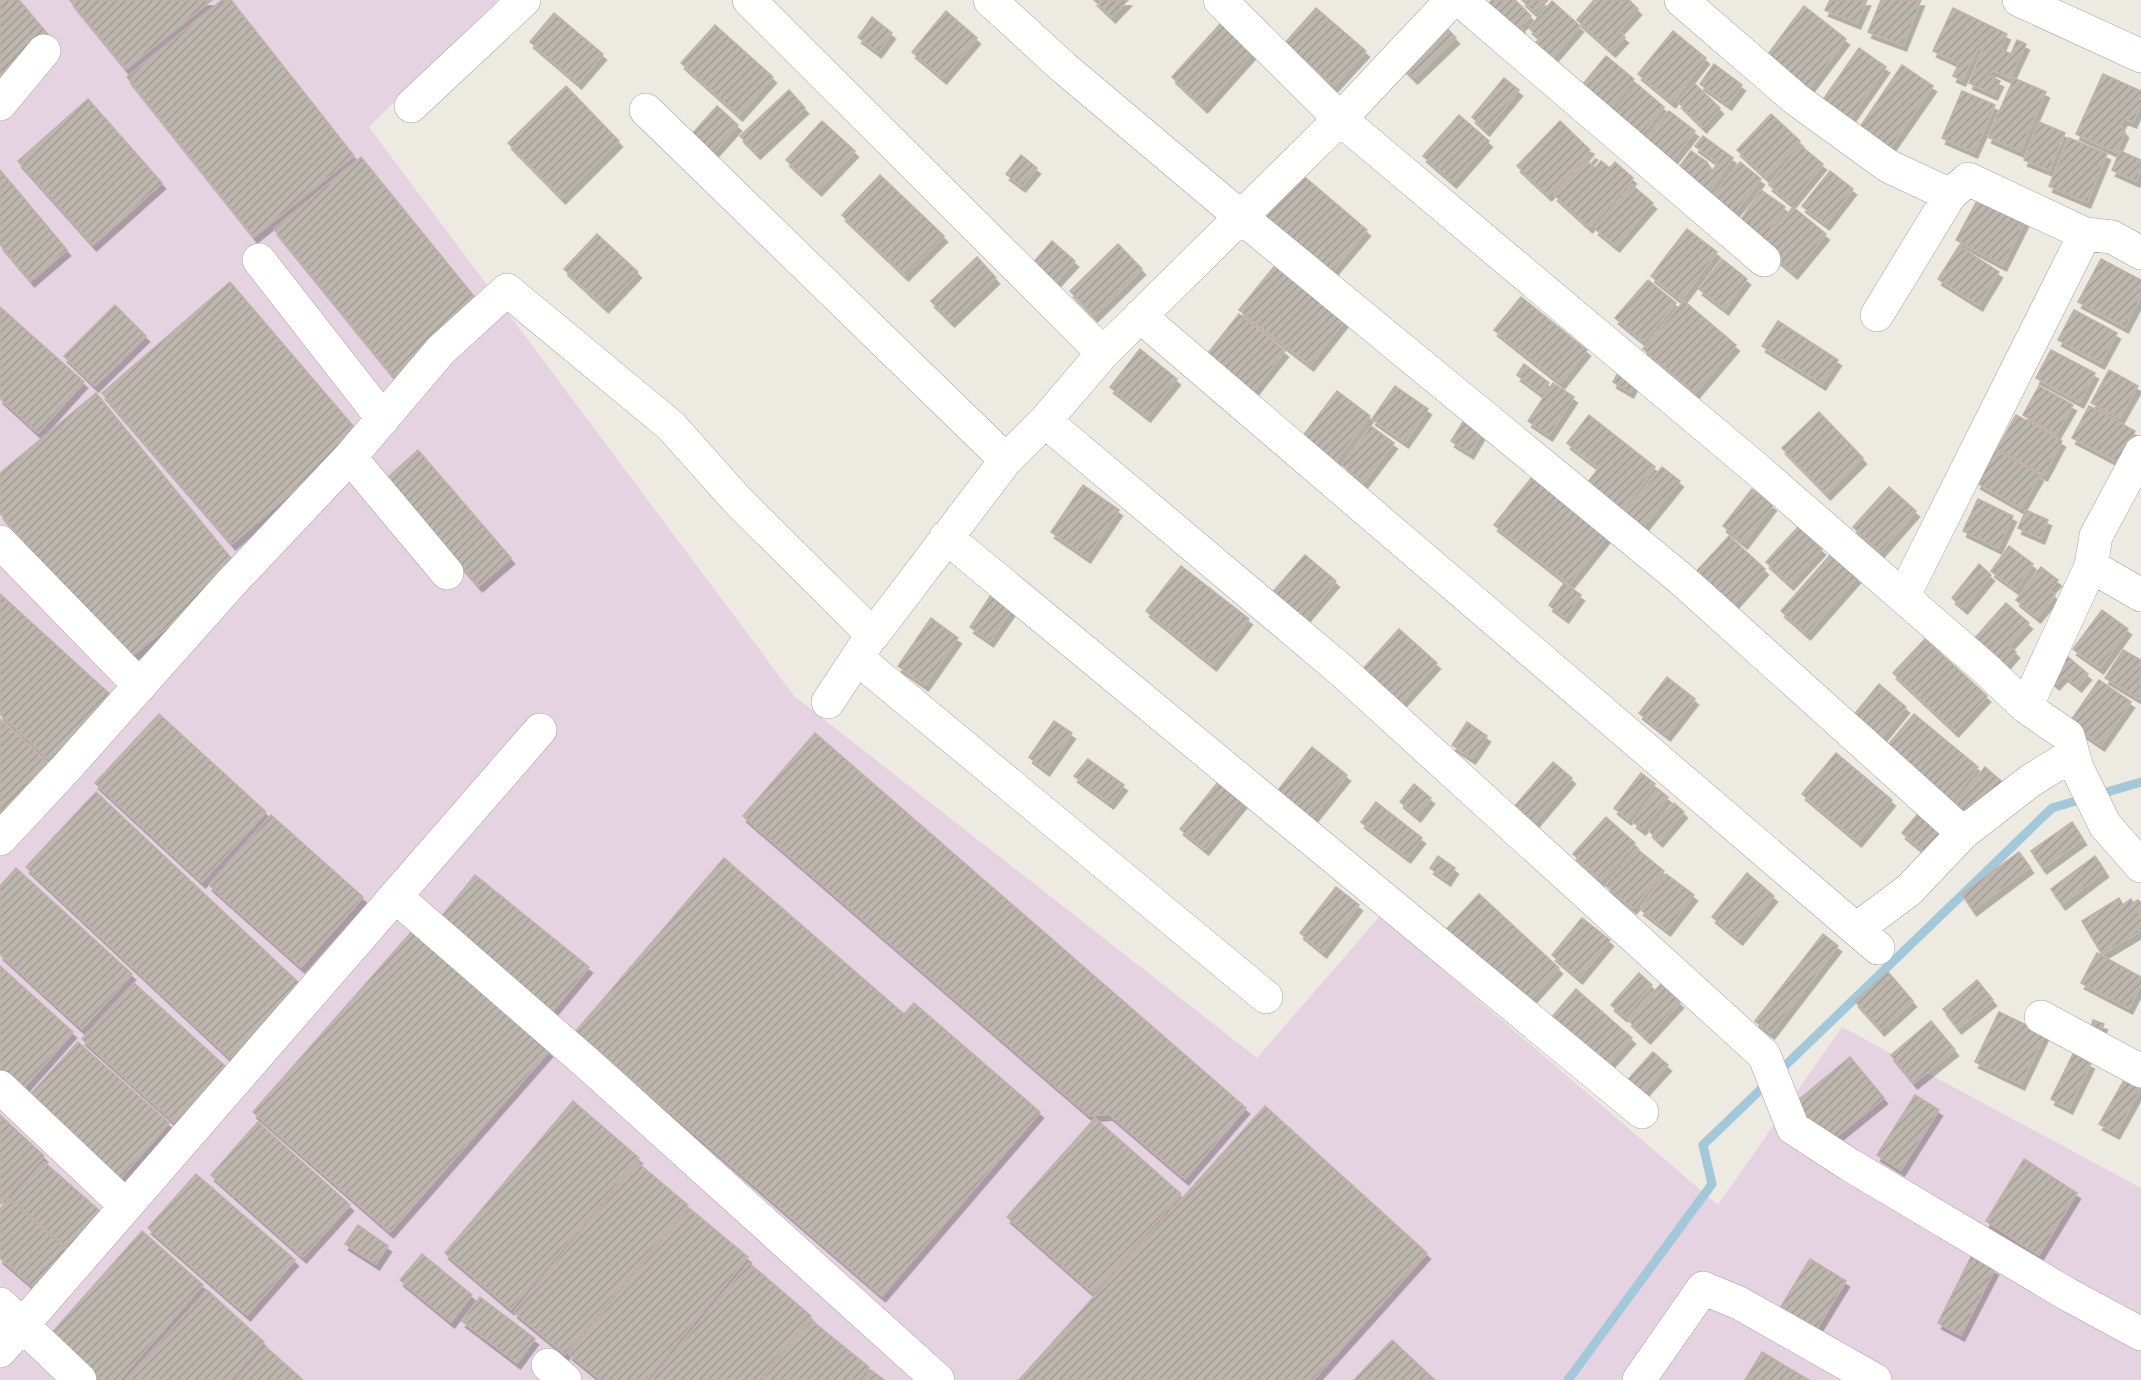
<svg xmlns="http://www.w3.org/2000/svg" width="2141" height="1380" viewBox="0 0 2141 1380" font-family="Jost,sans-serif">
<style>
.industrial{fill:#e6d3e1}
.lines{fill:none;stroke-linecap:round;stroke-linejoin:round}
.stream{stroke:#a2c8da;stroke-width:9}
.building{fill:url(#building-hatch);stroke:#beb2a4;stroke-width:1.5;filter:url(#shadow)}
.minor-casing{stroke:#a3a3a3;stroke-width:34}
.minor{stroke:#fff;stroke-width:33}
</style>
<defs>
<pattern id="building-hatch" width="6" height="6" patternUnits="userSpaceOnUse" patternTransform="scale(1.5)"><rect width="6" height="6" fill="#bdb6ae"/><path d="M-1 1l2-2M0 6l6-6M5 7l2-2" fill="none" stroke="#a29c95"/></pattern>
<filter id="shadow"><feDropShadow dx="3.5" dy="6" stdDeviation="0" flood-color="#0004"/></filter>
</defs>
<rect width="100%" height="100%" fill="#edeae1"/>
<!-- industrial -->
<path class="industrial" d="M0 0H498L369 127 794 696 1257 1058 1380 916 1718 1205 1842 1027 2141 1188V1380H0Z"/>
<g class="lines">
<!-- stream -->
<path class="stream" d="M1568 1380 1712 1184 1703 1145 2052 808 2141 782"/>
</g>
<!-- building -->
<path class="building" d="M0 0H19L51 38 0 89Z
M70 0H212L126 69Z
M222 0H231L354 156 254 237 127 77Z
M1094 0H1128L1112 17Z
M1492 0H1515L1531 16 1521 25 1522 32 1482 10Z
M1522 0H1548L1536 13Z
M1594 0H1629L1638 9 1618 31 1625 37 1612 51 1577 20Z
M1830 0H1867L1857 23 1825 10Z
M1881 0H1921L1903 45 1868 32Z
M1552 1 1580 26 1543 69 1526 54 1540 38 1529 28Z
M1804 6 1846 39 1807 91 1765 58Z
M1316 8 1366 51 1334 86 1285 43Z
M1953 8 2007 34 2000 49 2011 54 2017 40 2026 44 2010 78 1993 70 1987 75 2000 81 1994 94 1969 83 1983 49H1977L1962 80 1953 76 1959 63 1933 51Z
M946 11 977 38 943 78 912 52Z
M554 13 603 54 578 83 530 42Z
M872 17 892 33 878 52 858 37Z
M1221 23 1253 52 1204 107 1172 77Z
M1443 24 1456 38 1414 78 1400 64Z
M715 25 773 77 739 115 681 63Z
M1673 31 1706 58 1672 102 1638 74Z
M1859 48 1886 67 1847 123 1820 104Z
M1606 56 1634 79 1603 116 1575 94Z
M1714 64 1742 85 1728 104 1700 84Z
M1902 65 1933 86 1890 148 1860 127Z
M2103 74 2141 91V104L2133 122 2124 118 2120 126 2125 132 2116 152 2076 134Z
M1504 78 1519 90 1486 130 1472 117Z
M2014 78 2046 92 2020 151 1988 137Z
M1695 84 1720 108 1703 127 1678 102Z
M1638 85 1664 107 1633 144 1607 121Z
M566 86 619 141 562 198 508 143Z
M789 90 805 108 757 153 740 136Z
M1962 91 1995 105 1974 152 1942 138Z
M88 99 162 183 93 245 18 161Z
M717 106 738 125 706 161 685 142Z
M1669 111 1695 131 1665 169 1639 148Z
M1771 114 1800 141 1766 177 1737 150Z
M1459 115 1489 141 1453 182 1423 156Z
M822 121 855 151 818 190 786 160Z
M1560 121 1590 150 1548 195 1517 166Z
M2039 122 2065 133 2049 170 2024 160Z
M1703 136 1733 158 1705 197 1674 174 1691 151 1707 162 1712 171 1718 163 1695 146Z
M2069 138 2107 154 2087 202 2049 186Z
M1801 146 1823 164 1791 203 1769 185Z
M2120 151 2141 160V169L2136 181 2112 170Z
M1592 153 1594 154 1588 162 1595 168 1601 161 1610 168 1615 162 1633 178 1589 227 1554 195Z
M1021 155 1037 168 1022 186 1006 174Z
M361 157 481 305 394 377 274 229Z
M1740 162 1761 179 1726 223 1705 206Z
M0 170 67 250 31 281 0 244Z
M1830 171 1853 189 1826 224 1802 206Z
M1300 173 1367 230 1331 273 1264 216Z
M880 175 944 236 905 275 842 215Z
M1632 185 1653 203 1616 246 1595 229Z
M1761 190 1785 207 1761 244 1736 227Z
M1979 197 2025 221 2003 265 1956 240Z
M1793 207 1826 234 1794 273 1761 245Z
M1687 229 1717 252 1681 300 1651 276Z
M597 234 638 272 605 307 564 269Z
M1052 241 1075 261 1054 284 1032 264Z
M1118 244 1142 269 1094 316 1070 291Z
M1959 246 1999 272 1979 305 1938 279Z
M977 257 996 278 951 321 931 301Z
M1722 259 1747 279 1725 309 1699 289Z
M2101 259 2141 280V296L2125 327 2078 302Z
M1277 263 1347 318 1310 365 1239 310Z
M1648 280 1676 303 1643 341 1615 318Z
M230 282 359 433 232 544 102 393Z
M1521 297 1587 350 1561 383 1494 330Z
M1684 301 1736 345 1695 393 1643 349Z
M115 305 146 336 95 386 64 356Z
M0 307 84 382 38 433 0 398Z
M2074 310 2117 333 2101 363 2058 340Z
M1239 314 1285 351 1251 394 1205 357Z
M1778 321 1838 360 1822 384 1762 346Z
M1140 349 1177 379 1147 416 1110 387Z
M2051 350 2095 373 2080 402 2036 378Z
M1524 364 1549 383 1541 393 1517 375Z
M1620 369 1637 379 1630 392 1613 382Z
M2109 370 2138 386 2120 418 2091 403Z
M1553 383 1574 397 1549 435 1528 421Z
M1395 386 1428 409 1405 442 1372 419Z
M2039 386 2073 405 2056 434 2023 415Z
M1337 391 1370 416 1335 462 1302 437Z
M96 393 239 568 123 663 0 513V473Z
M2089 406 2135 431 2118 462 2072 438Z
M1819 412 1863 458 1827 494 1782 448Z
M1589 415 1655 467 1622 510 1587 483 1599 468 1567 443Z
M2016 415 2062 441 2044 475 1997 449Z
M1463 422 1481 434 1470 453 1451 441Z
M1371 426 1394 443 1364 482 1342 465Z
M418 450 511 558 479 586 386 479Z
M1996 450 2040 475 2021 508 1977 483Z
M1662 467 1680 481 1642 528 1624 514Z
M1532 477 1607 536 1569 584 1494 525Z
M1083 485 1119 510 1087 557 1051 532Z
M1889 487 1916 511 1880 552 1853 527Z
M1752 489 1773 505 1744 543 1723 526Z
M1978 499 2013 516 1998 548 1963 531Z
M2026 510 2048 520 2041 538 2018 528Z
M1798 527 1822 549 1790 584 1766 562Z
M1729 536 1765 569 1729 609 1693 575Z
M2009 546 2033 564 2016 589 1991 571Z
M1831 554 1857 577 1807 634 1781 611Z
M1305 555 1336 581 1302 621 1271 594Z
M1979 564 1991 575 1964 608 1952 598Z
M1181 566 1249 619 1213 665 1146 611Z
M2041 567 2058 580 2049 590 2055 595 2037 617 2016 600Z
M1564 583 1581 595 1565 617 1549 605Z
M0 594 113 697 53 763 0 714Z
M991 595 1012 609 990 641 970 627Z
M2006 603 2029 623 2009 645 2016 652 2004 666 1974 639Z
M2102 610 2128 629 2100 668 2073 649Z
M931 618 958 638 925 685 898 666Z
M1399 629 1437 663 1399 705 1361 671Z
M1925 639 1987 696 1955 731 1893 673Z
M2123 650 2141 660 2140 699 2105 678Z
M2067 656 2088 674 2078 686 2064 675 2056 684 2049 678Z
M1667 677 1695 699 1667 735 1639 713Z
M2099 680 2131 702 2101 745 2069 723Z
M1879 684 1906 707 1877 743 1849 721Z
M159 714 266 812 202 882 95 783Z
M1914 714 1978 767 1946 806 1881 753Z
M0 719 47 762 0 814Z
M1054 721 1072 733 1046 770 1029 757Z
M1467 722 1487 736 1472 758 1452 745Z
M815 733 1246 1108 1185 1179 1109 1114 1090 1116 743 816Z
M1312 747 1347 775 1310 821 1276 793Z
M1836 753 1892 800 1858 841 1802 794Z
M1088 759 1124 785 1110 803 1074 776Z
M1553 762 1572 778 1534 823 1515 806Z
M1985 767 2006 785 1974 823 1954 806Z
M1641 773 1655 784 1628 819 1614 808Z
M1219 781 1244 801 1205 849 1180 829Z
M1414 784 1431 798 1417 816 1400 802Z
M1658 789 1668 797 1642 829 1633 822Z
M96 792 299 983 230 1058 26 867Z
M1376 802 1422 838 1407 857 1361 822Z
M1674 803 1684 812 1659 841 1649 831Z
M1921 810 1950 834 1931 857 1902 833Z
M271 815 363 897 301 967 209 885Z
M1606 817 1635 843 1601 880 1573 854Z
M2072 822 2083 839 2043 868 2031 851Z
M1637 849 1664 871 1633 908 1606 886Z
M2019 852 2030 867 1973 910 1962 894Z
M1438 856 1455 868 1447 880 1430 868Z
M2095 856 2105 871 2062 904 2051 889Z
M724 858 904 1014 914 1003 1040 1112 882 1296 576 1031Z
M16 868 132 974 82 1029 0 954V886Z
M1747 873 1774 896 1739 939 1712 917Z
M1666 874 1694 895 1667 930 1640 909Z
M475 875 589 967 551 1013 438 921Z
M1336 887 1359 905 1323 952 1300 933Z
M1479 894 1559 968 1520 1011 1440 936Z
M2119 898 2123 905 2131 899 2133 903 2138 900 2141 903V908L2137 912 2141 914V925L2137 928 2139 932 2102 954 2082 921Z
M1582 918 1610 940 1579 978 1552 955Z
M413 930 549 1051 390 1232 253 1112Z
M1823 934 1838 946 1771 1033 1755 1021Z
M2097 953 2141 977V984L2129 1008 2081 983Z
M0 966 73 1032 19 1093 0 1076Z
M1888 972 1913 1001 1881 1030 1855 1001Z
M1639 973 1652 985 1624 1016 1611 1005Z
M1977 980 1993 1000 1958 1028 1943 1009Z
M134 983 225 1066 174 1122 82 1039Z
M1661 984 1680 1002 1647 1038 1628 1020Z
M1576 989 1632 1038 1599 1075 1544 1026Z
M1999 1012 2045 1034 2021 1084 1975 1062Z
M2093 1020 2104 1024 2100 1033 2090 1030Z
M1931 1021 1955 1050 1914 1083 1891 1055Z
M78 1042 169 1123 119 1180 27 1098Z
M1653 1052 1668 1065 1638 1098 1624 1084Z
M2073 1054 2091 1063 2069 1108 2051 1099Z
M1850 1057 1884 1098 1825 1146 1791 1106Z
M2127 1075 2141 1083V1088L2116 1133 2099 1124Z
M1915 1095 1939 1110 1901 1170 1877 1155Z
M573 1101 639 1158 511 1309 445 1253Z
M1265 1106 1427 1253 1313 1380H1019Z
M0 1115 44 1156 0 1204Z
M1095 1118 1181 1194 1093 1293 1007 1217Z
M258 1122 350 1205 303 1257 211 1175Z
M2024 1159 2077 1193 2039 1255 1986 1221Z
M44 1162 108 1218 75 1255 11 1199Z
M638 1163 688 1205 565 1354 514 1312Z
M196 1174 295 1260 247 1315 148 1228Z
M9 1199 69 1252 36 1289 0 1258V1209Z
M689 1208 748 1257 646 1380H601L569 1354Z
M358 1225 388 1246 376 1264 345 1244Z
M142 1231 203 1285 119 1380H101L50 1335Z
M422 1254 472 1295 451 1322 400 1280Z
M1971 1257 1995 1269 1961 1335 1938 1323Z
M1810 1259 1846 1281 1813 1335 1777 1313Z
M749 1263 811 1316 758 1380H651Z
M207 1290 264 1342 230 1380H126Z
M480 1297 535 1339 517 1363 462 1321Z
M811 1320 869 1367 858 1380H762Z
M1392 1340 1435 1380H1354Z
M266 1347 303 1380H236Z
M1762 1352 1809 1380H1745Z
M871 1370 884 1380H863Z"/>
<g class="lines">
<!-- minor casing -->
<g class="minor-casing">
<path id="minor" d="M749 0 1103 353
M990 0 1063 67 1241 217 1681 579 1963 833
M1220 0 1340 119 1759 471 1986 669 2026 707 2068 736 2077 768 2105 825 2141 866
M1460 0 1764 260
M1681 0 1797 100 1888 166 1950 195
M2019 0 2141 56
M0 104 44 51
M411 106 524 0
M646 110 1006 460
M259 260 383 419
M1877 315 1950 195 1968 179 2085 234 2112 237 2141 253
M1140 316 1878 948
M1045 421 1341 670 1764 1055 1793 1128 1850 1165 2067 1294 2141 1334
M350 457 447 573
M946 537 1642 1112
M0 542 140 686
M2091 566 2141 595
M1903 597 2085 234
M857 658 1266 997
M828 702 868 641
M2026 707 2091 566 2096 536 2141 452
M0 839 68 766 231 583 350 457 441 350 507 290 671 426 738 501 873 635 1006 460 1045 421 1103 353 1340 119 1452 0
M395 896 587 1063 938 1380
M1855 927 1866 922 1909 890 1963 833 2030 781 2073 754
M2041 1017 2141 1071
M0 1087 126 1206
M0 1304 80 1380
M0 1351 540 730
M548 1365 565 1380
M1639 1380 1703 1288 1739 1303 1875 1380"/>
</g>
<!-- minor -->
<use href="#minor" class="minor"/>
</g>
</svg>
